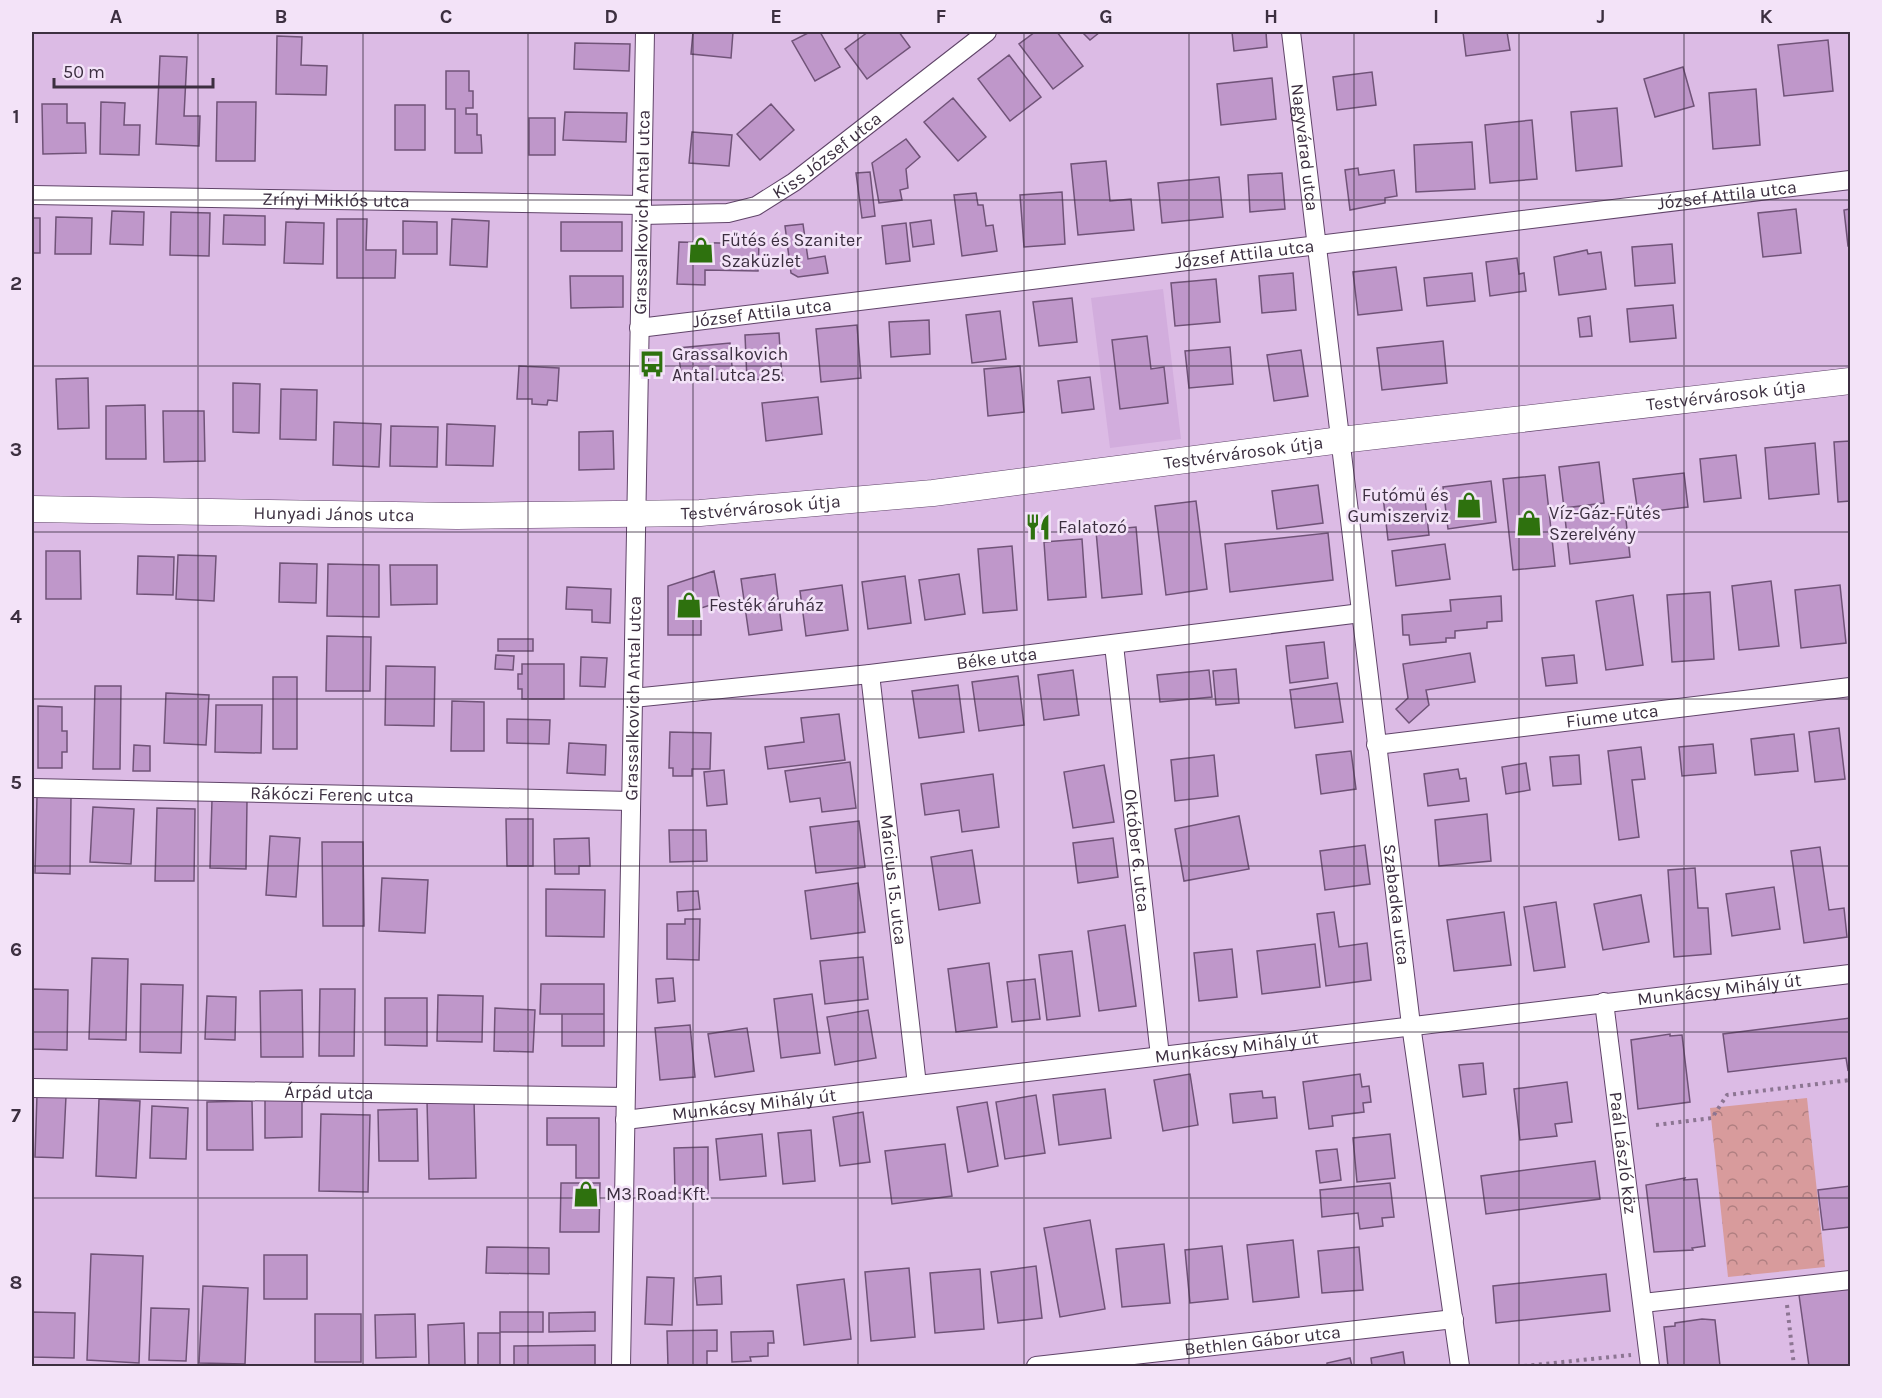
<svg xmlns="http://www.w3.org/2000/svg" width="1882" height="1398" viewBox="0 0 1882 1398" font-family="Karla,sans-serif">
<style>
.built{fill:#d2addd}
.park{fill:url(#park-crowns)}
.building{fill:#bf97ca;stroke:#705378;stroke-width:1.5}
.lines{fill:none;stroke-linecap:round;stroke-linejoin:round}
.street-casing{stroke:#604469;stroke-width:20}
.secondary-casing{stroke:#604469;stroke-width:27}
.path{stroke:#8c7592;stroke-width:4;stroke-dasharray:3 4.5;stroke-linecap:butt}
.street{stroke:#fff;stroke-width:18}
.secondary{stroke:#fff;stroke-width:26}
.grid{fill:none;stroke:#3c2f40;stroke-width:1.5;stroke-opacity:0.55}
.labels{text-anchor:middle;stroke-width:5;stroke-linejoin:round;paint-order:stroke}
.street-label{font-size:18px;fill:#3c2f40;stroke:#f3e3f8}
.poi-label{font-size:18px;fill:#3c2f40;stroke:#f3e3f8;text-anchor:start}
.neatline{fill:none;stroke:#3c2f40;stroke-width:2}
.grid-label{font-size:20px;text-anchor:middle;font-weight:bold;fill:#3c2f40}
</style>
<defs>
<pattern id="park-crowns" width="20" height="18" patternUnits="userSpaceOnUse" patternTransform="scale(1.5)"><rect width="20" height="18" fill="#d89b9c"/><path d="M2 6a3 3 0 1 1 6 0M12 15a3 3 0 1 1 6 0" fill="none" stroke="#b07f81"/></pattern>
</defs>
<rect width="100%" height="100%" fill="#dcbbe5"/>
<!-- built -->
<path class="built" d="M1163 289 1181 439 1110 448 1091 298Z"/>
<!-- park -->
<path class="park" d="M1807 1098 1825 1267 1728 1277 1710 1108Z"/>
<!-- building -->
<path class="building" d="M693 32H733L731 58 691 54Z
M810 32H820L840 67 815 81 792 41Z
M868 32H899L910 47 867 79 845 49Z
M1035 32H1057L1083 66 1053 89 1019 44Z
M1082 32H1100L1090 40Z
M1232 32H1266L1267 47 1234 51Z
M1463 32H1507L1510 50 1466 56Z
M277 36 302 37 301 65 327 66 326 95 276 94Z
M1828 40 1833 91 1784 96 1778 45Z
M575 43 630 44 629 71 574 69Z
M1009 55 1041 97 1010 121 978 79Z
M160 56 187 57 184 116H200L199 146 156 144Z
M1683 67 1694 106 1655 117 1644 79Z
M446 71H469V91H473V108H466V114H477V135H481L482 153H455V109H446Z
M1372 72 1376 105 1337 110 1333 77Z
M1272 78 1276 119 1221 125 1217 84Z
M1756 89 1760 145 1713 149 1709 93Z
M953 98 986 137 958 161 924 122Z
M101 102 125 103 124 125H140L139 155 100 154Z
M217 102H256L255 161H216Z
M42 104H67V123H85L86 153 43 154Z
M771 104 794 130 760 160 737 134Z
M395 105H425V150H395Z
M1617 108 1622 166 1576 171 1571 112Z
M565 112 627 113 626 142 563 140Z
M529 118H555V155H529Z
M1532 120 1537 179 1490 183 1485 125Z
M692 132 732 135 729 166 689 163Z
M906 139 920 157 906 169 908 188 900 190 902 200 879 203 872 163Z
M1472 142 1475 189 1416 192 1414 145Z
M1106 161 1110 201 1131 199 1134 230 1078 235 1071 164Z
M1358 168 1359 175 1394 170 1397 196 1385 198V203L1350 210 1345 170Z
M870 172 875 216 862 218 856 173Z
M1282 173 1285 209 1250 212 1248 175Z
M1219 177 1223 217 1162 223 1158 183Z
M1062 192 1065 244 1024 247 1020 195Z
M976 193 978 205H983L986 226 993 225 997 251 962 256 954 195Z
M1796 209 1801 253 1763 257 1758 213Z
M1850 209V246H1848L1844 210Z
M112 211 144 212 143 245 110 244Z
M171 212 210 213 209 256 170 255Z
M224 215 265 216V245L223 244Z
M56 217 92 218 91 254H55Z
M32 218H40V253H32Z
M337 219H367L366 250H396L395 278H337Z
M452 219 489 221 487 267 450 265Z
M931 220 934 244 913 247 910 223Z
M403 221 437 222V254H403Z
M286 222 324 223 323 264 284 263Z
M561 222H622V251H561Z
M906 223 910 261 886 264 882 226Z
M803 224 808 259 825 256 828 273 798 277 791 273 785 226Z
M679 242 759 244 758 271 705 270V285L677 284Z
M1672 244 1675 283 1635 286 1632 247Z
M1587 250 1588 254 1601 252 1606 289 1559 295 1554 257Z
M1517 258 1519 274 1524 273 1526 291 1490 296 1486 262Z
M1396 267 1402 310 1358 315 1353 272Z
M1293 273 1296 310 1262 313 1259 276Z
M1472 273 1475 301 1427 306 1424 278Z
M570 276H623V307L571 308Z
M1216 279 1220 322 1175 326 1171 283Z
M1072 298 1077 342 1039 346 1033 302Z
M1673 305 1676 338 1630 342 1627 309Z
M1000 311 1006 359 972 363 966 315Z
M1590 316 1592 336 1580 337 1578 318Z
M929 320 930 354 891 357 889 322Z
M857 325 861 378 821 382 816 329Z
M779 333 782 378 747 380 745 335Z
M1147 336 1151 369 1164 367 1168 403 1120 409 1112 340Z
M1443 341 1447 383 1382 390 1377 348Z
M730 343 733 378 682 382 678 348Z
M1230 347 1233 384 1189 388 1185 351Z
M1301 350 1308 396 1274 401 1267 355Z
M519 366 559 368 557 401 548 400 547 405 532 404V399H517Z
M1020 366 1024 412 988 416 984 369Z
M1090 377 1094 409 1062 413 1058 381Z
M88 378 89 428 58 429 56 379Z
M233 383 260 384 259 433 233 432Z
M281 389 317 390 316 440 280 439Z
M818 397 822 434 766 441 762 403Z
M145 405 146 459H106V406Z
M163 411H204L205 461 164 462Z
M334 422 381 424 379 467 333 465Z
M447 424 495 426 493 466 446 465Z
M391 426 438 427 437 467 390 466Z
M613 431 614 469 579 470V432Z
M1850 441V501L1838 502 1834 442Z
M1815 443 1819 494 1769 499 1765 448Z
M1736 455 1741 498 1704 502 1700 459Z
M1599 462 1604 503 1564 508 1559 467Z
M1684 473 1688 507 1638 513 1633 479Z
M1545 475 1555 566 1513 570 1503 479Z
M1491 481 1496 522 1448 529 1443 487Z
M1318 485 1323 523 1277 529 1272 491Z
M1424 491 1429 535 1388 540 1383 496Z
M1196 501 1207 589 1166 595 1155 506Z
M1591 505 1592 515 1625 511 1630 557 1570 564 1564 508Z
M1136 527 1142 594 1102 598 1096 531Z
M1328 533 1333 580 1230 592 1225 544Z
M1082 539 1086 597 1048 600 1044 542Z
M1445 544 1450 579 1396 586 1392 551Z
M1012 546 1017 610 983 613 978 549Z
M46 551H80L81 599H46Z
M178 555 216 556 214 601 176 599Z
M138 556 174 557 173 595 137 594Z
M280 563 317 564 316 603 279 602Z
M328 564 379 565V617L327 616Z
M390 565H437V604L391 605Z
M714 571 720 602 701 608V635H668V586Z
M775 574 782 630 749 635 741 579Z
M959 574 965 614 925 620 919 580Z
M905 576 911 623 868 629 862 582Z
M1771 581 1779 646 1739 650 1732 586Z
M842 585 848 630 806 636 800 591Z
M1840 585 1846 643 1801 648 1795 590Z
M567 587 611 589 610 623 592 622V610L566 609Z
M1710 592 1714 659 1672 662 1667 595Z
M1633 595 1643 665 1606 670 1596 601Z
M1501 596 1502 621 1487 622V628L1455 631V638H1446V642L1410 645 1409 635H1403L1402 615 1451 611 1450 600Z
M327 636 371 637 370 691H326Z
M498 639H533V651H498Z
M1324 642 1328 678 1290 683 1286 646Z
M1470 653 1475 682 1426 690 1429 705 1409 723 1396 709 1408 698 1403 664Z
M496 655 514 656 513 670 495 669Z
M1574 655 1577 683 1546 686 1542 658Z
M581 657 607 658 605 687 580 686Z
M522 664H564V699H522V689H518V674H522Z
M386 666 435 667 434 726 385 725Z
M1236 669 1239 703 1216 705 1213 671Z
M1073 670 1079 715 1044 720 1038 675Z
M1209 670 1212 697 1160 702 1157 675Z
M1018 676 1024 725 979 731 972 682Z
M273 677H297V749H273Z
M1337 683 1343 722 1295 728 1290 690Z
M958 685 964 732 919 738 912 691Z
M95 686H121L120 769H93Z
M166 693 209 695 206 745 164 743Z
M452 701 484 702V751H451Z
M216 705H262L261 753 215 752Z
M38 706 62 707V731H67V752H62V768H38Z
M839 714 845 760 768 769 765 747 804 742 801 718Z
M507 719 550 720 549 744 507 743Z
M1839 728 1845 779 1815 782 1809 732Z
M670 732 711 733 710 769H692V776H673V768H669Z
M1794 734 1798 771 1755 775 1751 739Z
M569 743 606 745 605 775 567 773Z
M1713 744 1716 773 1682 776 1679 747Z
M134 745 150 746V771H133Z
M1641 747 1645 779 1632 780 1639 837 1619 840 1608 751Z
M1351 751 1356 789 1321 794 1316 755Z
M1214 755 1218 796 1175 801 1171 760Z
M1579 755 1581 784 1553 786 1550 757Z
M850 762 856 808 822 812 820 798 790 802 785 771Z
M1526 763 1530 790 1506 794 1502 767Z
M1104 765 1114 822 1073 828 1064 772Z
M1458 769 1460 779 1466 778 1469 801 1428 806 1424 774Z
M724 770 727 804 707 806 704 772Z
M993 774 999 827 962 832 959 810 925 815 921 784Z
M37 797H71L70 874 35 873Z
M212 800 247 801 246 869 210 868Z
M93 807 134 809 131 864 90 862Z
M157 808 195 809 194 881H155Z
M1487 814 1491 861 1439 866 1435 820Z
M1239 816 1249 869 1184 881 1175 829Z
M506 819H533V866H507Z
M859 821 865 867 816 873 810 827Z
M669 830H706L707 861 670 862Z
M270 836 300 838 296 897 266 895Z
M589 838 590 866H579V874H555L554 839Z
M1113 838 1118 877 1078 883 1073 843Z
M322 842H363L364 926H323Z
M1365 845 1370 884 1325 890 1320 851Z
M1820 847 1829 910 1844 908 1847 937 1804 943 1791 851Z
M972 850 980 903 939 910 931 857Z
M1695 868 1698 908H1708L1711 954 1674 957 1668 870Z
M382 878 428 880 425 933 379 931Z
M858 883 865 932 811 939 805 891Z
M1774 887 1780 929 1732 936 1726 894Z
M546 889 605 890 604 937 546 936Z
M698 891 700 909 678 911 677 892Z
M1641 895 1649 942 1603 950 1594 904Z
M1556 902 1565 967 1534 971 1524 907Z
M1334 912 1339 947 1367 943 1371 980 1326 986 1317 914Z
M1504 912 1511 965 1454 971 1447 920Z
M685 919H700L699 960 667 959V924H685Z
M1125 925 1136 1006 1099 1011 1088 931Z
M1315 944 1320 987 1262 994 1257 951Z
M1232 949 1237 997 1199 1001 1194 953Z
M1072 951 1080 1016 1047 1020 1039 955Z
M863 957 868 999 825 1004 820 961Z
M92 958 128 959 126 1040 89 1039Z
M989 963 997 1027 956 1032 948 969Z
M673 978 675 1001 658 1003 656 979Z
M1035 979 1040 1019 1012 1022 1007 982Z
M141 984 183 985 181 1053 140 1052Z
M541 984H604V1014H540Z
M32 989 68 990 67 1050 32 1049Z
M320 989H355L354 1056H319Z
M302 990 303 1057H261L260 991Z
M812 994 820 1053 781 1058 774 999Z
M438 995 483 996 482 1042 437 1041Z
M207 996 236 997 235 1040 205 1039Z
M385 998H427V1046L385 1045Z
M495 1008 535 1010 533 1052 494 1051Z
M868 1010 876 1058 835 1065 827 1017Z
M562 1014H604V1046H562Z
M1850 1018V1069L1848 1070 1846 1058 1728 1072 1723 1034Z
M690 1025 695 1077 660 1080 655 1028Z
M747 1028 754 1071 715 1077 708 1034Z
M1670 1034V1036L1682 1035 1690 1102 1638 1109 1631 1040Z
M1483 1063 1486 1094 1463 1097 1459 1065Z
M1190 1074 1198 1125 1163 1131 1154 1080Z
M1360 1074 1362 1087 1369 1086 1371 1102 1363 1103 1364 1112 1332 1116 1333 1126 1309 1129 1303 1082Z
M1567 1082 1572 1122 1555 1124 1557 1136 1520 1140 1514 1089Z
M1105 1089 1111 1138 1059 1145 1053 1095Z
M1262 1091 1263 1098 1275 1097 1277 1118 1233 1123 1230 1094Z
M37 1095 66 1096 63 1158 35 1157Z
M1036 1095 1045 1153 1005 1159 996 1102Z
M302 1098V1137L265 1138V1099Z
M99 1099 140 1101 136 1178 96 1176Z
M474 1100 476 1178 429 1179 427 1101Z
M252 1101 253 1150H207V1102Z
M987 1102 998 1166 968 1172 957 1107Z
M152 1106 188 1108 186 1159 150 1158Z
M417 1109 418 1161H379L378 1110Z
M863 1112 870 1162 840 1166 833 1117Z
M321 1114 370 1115 368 1192 319 1191Z
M547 1118H599V1178H576V1145H547Z
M811 1130 815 1181 783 1184 778 1133Z
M762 1134 766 1176 720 1180 716 1139Z
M1390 1134 1395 1178 1357 1182 1353 1138Z
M945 1144 952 1196 892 1204 885 1151Z
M708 1147V1193H675L674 1148Z
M1337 1149 1341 1180 1320 1183 1316 1151Z
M1595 1161 1600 1199 1486 1214 1481 1176Z
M1685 1178 1684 1180 1697 1179 1705 1246 1692 1248 1693 1250 1654 1252 1646 1185Z
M561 1183H600L599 1232H560Z
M1390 1183 1394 1217 1382 1218 1383 1226 1360 1229 1358 1213 1322 1217 1320 1190Z
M1850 1186V1227L1823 1230 1818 1190Z
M1090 1220 1105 1309 1060 1317 1044 1228Z
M1293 1240 1299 1297 1253 1302 1247 1245Z
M1164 1244 1170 1303 1122 1307 1116 1249Z
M1222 1246 1228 1299 1190 1303 1185 1250Z
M487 1247 549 1248V1274L486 1273Z
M1359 1247 1363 1290 1322 1293 1318 1251Z
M91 1254 143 1256 139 1363 87 1360Z
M264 1255H307V1299H264Z
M1036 1266 1042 1318 998 1323 991 1272Z
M909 1268 915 1337 871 1341 865 1272Z
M980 1269 984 1329 935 1333 930 1273Z
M1606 1274 1610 1311 1496 1323 1493 1286Z
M721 1276 722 1304 697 1305 695 1278Z
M647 1277 674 1278 672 1325 645 1324Z
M844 1279 851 1339 804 1345 797 1285Z
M203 1286 248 1288 245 1364 199 1363Z
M1850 1288V1366H1809L1799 1295Z
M151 1308 189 1309 186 1361 149 1360Z
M32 1312 75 1313 74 1358 32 1357Z
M500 1312H543V1332H500Z
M595 1312V1331L549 1332V1313Z
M315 1314H361V1362H315Z
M415 1314 416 1357 376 1358 375 1315Z
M1702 1319 1715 1320 1720 1366H1668L1664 1327 1675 1326V1323Z
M464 1323 465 1365 429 1366 428 1325Z
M717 1330V1351H707V1366H668L667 1331Z
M773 1331 774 1343H768V1356L750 1357 751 1361 732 1362 731 1332Z
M478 1333H500V1366H478Z
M595 1345V1366H514V1346Z
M1403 1352 1405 1366H1372L1371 1358Z
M1350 1358 1352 1366H1327V1363Z"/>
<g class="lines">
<!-- street casing -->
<g class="street-casing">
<g id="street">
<path id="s1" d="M1291 32 1411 1025 1460 1366"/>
<path id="s2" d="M32 195 642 205"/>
<path id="s3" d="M642 215 728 213 756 206 794 182 987 32"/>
<path id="s4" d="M639 328 1850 180"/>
<path id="s5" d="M1114 645 1160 1056"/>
<path id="s6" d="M870 674 917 1085"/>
<path id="s7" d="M633 698 870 674 1361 613"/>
<path id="s8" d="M1376 745 1850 687"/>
<path id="s9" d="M32 788 631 801"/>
<path id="s10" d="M1604 1002 1650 1366"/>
<path id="s11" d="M32 1088 625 1097"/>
<path id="s12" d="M625 1120 1850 974"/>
<path d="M1643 1303 1850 1280"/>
<path id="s13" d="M621 1366 645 32"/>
<path id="s14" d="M1036 1366 1454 1319"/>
</g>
</g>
<!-- secondary casing -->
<g class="secondary-casing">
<g id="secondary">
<path id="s15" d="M32 509 457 516 700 513 933 493 1341 440 1850 381"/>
</g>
</g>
<!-- path -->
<path class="path" d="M1656 1125 1712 1118 1727 1095 1850 1080
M1787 1305 1794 1366
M1524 1366 1631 1355"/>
<!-- street -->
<use href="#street" class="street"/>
<!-- secondary -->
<use href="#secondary" class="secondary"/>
</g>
<!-- grid -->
<path class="grid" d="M198 32V1366M363 32V1366M528 32V1366M693 32V1366M858 32V1366M1024 32V1366M1189 32V1366M1354 32V1366M1519 32V1366M1684 32V1366M32 200H1850M32 366H1850M32 532H1850M32 699H1850M32 866H1850M32 1032H1850M32 1198H1850"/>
<!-- icons -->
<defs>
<g id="shop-bare" transform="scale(2.07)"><path d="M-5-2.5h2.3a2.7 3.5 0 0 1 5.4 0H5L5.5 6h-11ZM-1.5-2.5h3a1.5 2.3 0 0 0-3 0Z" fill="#2e710e" stroke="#f3e3f8" stroke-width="2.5" paint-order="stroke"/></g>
<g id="bus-bare" transform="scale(2.07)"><path d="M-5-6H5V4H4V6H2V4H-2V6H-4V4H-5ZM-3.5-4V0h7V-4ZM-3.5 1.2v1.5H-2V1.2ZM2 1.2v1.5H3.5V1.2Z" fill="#2e710e" stroke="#f3e3f8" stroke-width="2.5" paint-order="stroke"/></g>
<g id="restaurant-bare" transform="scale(2.07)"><path d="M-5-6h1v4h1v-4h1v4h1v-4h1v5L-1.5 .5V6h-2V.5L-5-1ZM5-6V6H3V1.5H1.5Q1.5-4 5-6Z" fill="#2e710e" stroke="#f3e3f8" stroke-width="2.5" paint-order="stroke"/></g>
</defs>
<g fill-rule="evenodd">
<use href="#shop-bare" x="701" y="250"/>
<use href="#bus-bare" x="652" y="364"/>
<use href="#shop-bare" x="1469" y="505"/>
<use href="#shop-bare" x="1529" y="523"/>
<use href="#restaurant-bare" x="1038" y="527"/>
<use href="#shop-bare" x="689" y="605"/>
<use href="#shop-bare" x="586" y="1194"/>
</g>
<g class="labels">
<!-- street labels -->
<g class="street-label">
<text dy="6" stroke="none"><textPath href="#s1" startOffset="116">Nagyvárad utca</textPath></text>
<text dy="6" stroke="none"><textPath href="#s3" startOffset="202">Kiss József utca</textPath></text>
<text dy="6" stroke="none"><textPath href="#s4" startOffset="1096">József Attila utca</textPath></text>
<text dy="6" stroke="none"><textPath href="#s2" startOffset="304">Zrínyi Miklós utca</textPath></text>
<text dy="6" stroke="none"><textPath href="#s13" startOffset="1154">Grassalkovich Antal utca</textPath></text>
<text dy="6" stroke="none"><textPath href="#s4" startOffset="610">József Attila utca</textPath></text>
<text dy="6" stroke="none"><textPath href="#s4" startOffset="124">József Attila utca</textPath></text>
<text dy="6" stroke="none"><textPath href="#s15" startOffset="1701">Testvérvárosok útja</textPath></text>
<text dy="6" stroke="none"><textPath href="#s15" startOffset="1215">Testvérvárosok útja</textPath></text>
<text dy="6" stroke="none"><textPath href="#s15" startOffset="729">Testvérvárosok útja</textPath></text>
<text dy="6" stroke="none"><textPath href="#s15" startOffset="302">Hunyadi János utca</textPath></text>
<text dy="6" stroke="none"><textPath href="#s7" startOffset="366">Béke utca</textPath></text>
<text dy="6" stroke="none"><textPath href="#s13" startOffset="668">Grassalkovich Antal utca</textPath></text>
<text dy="6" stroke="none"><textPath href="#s8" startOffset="238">Fiume utca</textPath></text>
<text dy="6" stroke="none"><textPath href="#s9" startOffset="300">Rákóczi Ferenc utca</textPath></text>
<text dy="6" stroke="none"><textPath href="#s5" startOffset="207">Október 6. utca</textPath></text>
<text dy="6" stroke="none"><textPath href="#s6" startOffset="207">Március 15. utca</textPath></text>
<text dy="6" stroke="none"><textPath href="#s1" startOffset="879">Szabadka utca</textPath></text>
<text dy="6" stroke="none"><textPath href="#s12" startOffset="1102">Munkácsy Mihály út</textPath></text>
<text dy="6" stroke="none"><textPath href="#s12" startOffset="616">Munkácsy Mihály út</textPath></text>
<text dy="6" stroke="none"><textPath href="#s11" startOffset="297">Árpád utca</textPath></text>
<text dy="6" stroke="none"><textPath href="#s12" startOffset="130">Munkácsy Mihály út</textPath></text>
<text dy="6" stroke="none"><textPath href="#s10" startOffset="152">Paál László köz</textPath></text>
<text dy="6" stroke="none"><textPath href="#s14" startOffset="228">Bethlen Gábor utca</textPath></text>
</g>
<!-- poi labels -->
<g class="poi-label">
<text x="721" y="246">Fűtés és Szaniter<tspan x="721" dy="21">Szaküzlet</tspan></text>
<text x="672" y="360">Grassalkovich<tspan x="672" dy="21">Antal utca 25.</tspan></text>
<text x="1449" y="501" text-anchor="end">Futómű és<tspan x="1449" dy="21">Gumiszerviz</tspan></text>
<text x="1549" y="519">Víz-Gáz-Fűtés<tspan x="1549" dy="21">Szerelvény</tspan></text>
<text x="1058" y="533">Falatozó</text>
<text x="709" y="611">Festék áruház</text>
<text x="606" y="1200">M3 Road Kft.</text>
</g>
</g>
<!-- border -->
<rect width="1882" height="1398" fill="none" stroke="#f3e3f8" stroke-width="66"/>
<!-- scale -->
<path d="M54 78v9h159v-9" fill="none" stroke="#3c2f40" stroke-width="3"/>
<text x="63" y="78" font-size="18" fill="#3c2f40" stroke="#f3e3f8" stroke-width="4.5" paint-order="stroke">50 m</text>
<rect x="33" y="33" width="1816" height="1332" class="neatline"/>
<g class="grid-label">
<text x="116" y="23">A</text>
<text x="281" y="23">B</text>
<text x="446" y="23">C</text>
<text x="611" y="23">D</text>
<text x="776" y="23">E</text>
<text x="941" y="23">F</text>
<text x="1106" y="23">G</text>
<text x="1271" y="23">H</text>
<text x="1436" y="23">I</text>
<text x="1601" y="23">J</text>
<text x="1766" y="23">K</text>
<text x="16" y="123">1</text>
<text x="16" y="290">2</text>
<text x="16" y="456">3</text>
<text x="16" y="623">4</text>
<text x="16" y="789">5</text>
<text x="16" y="956">6</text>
<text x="16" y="1122">7</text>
<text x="16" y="1289">8</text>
</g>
</svg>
